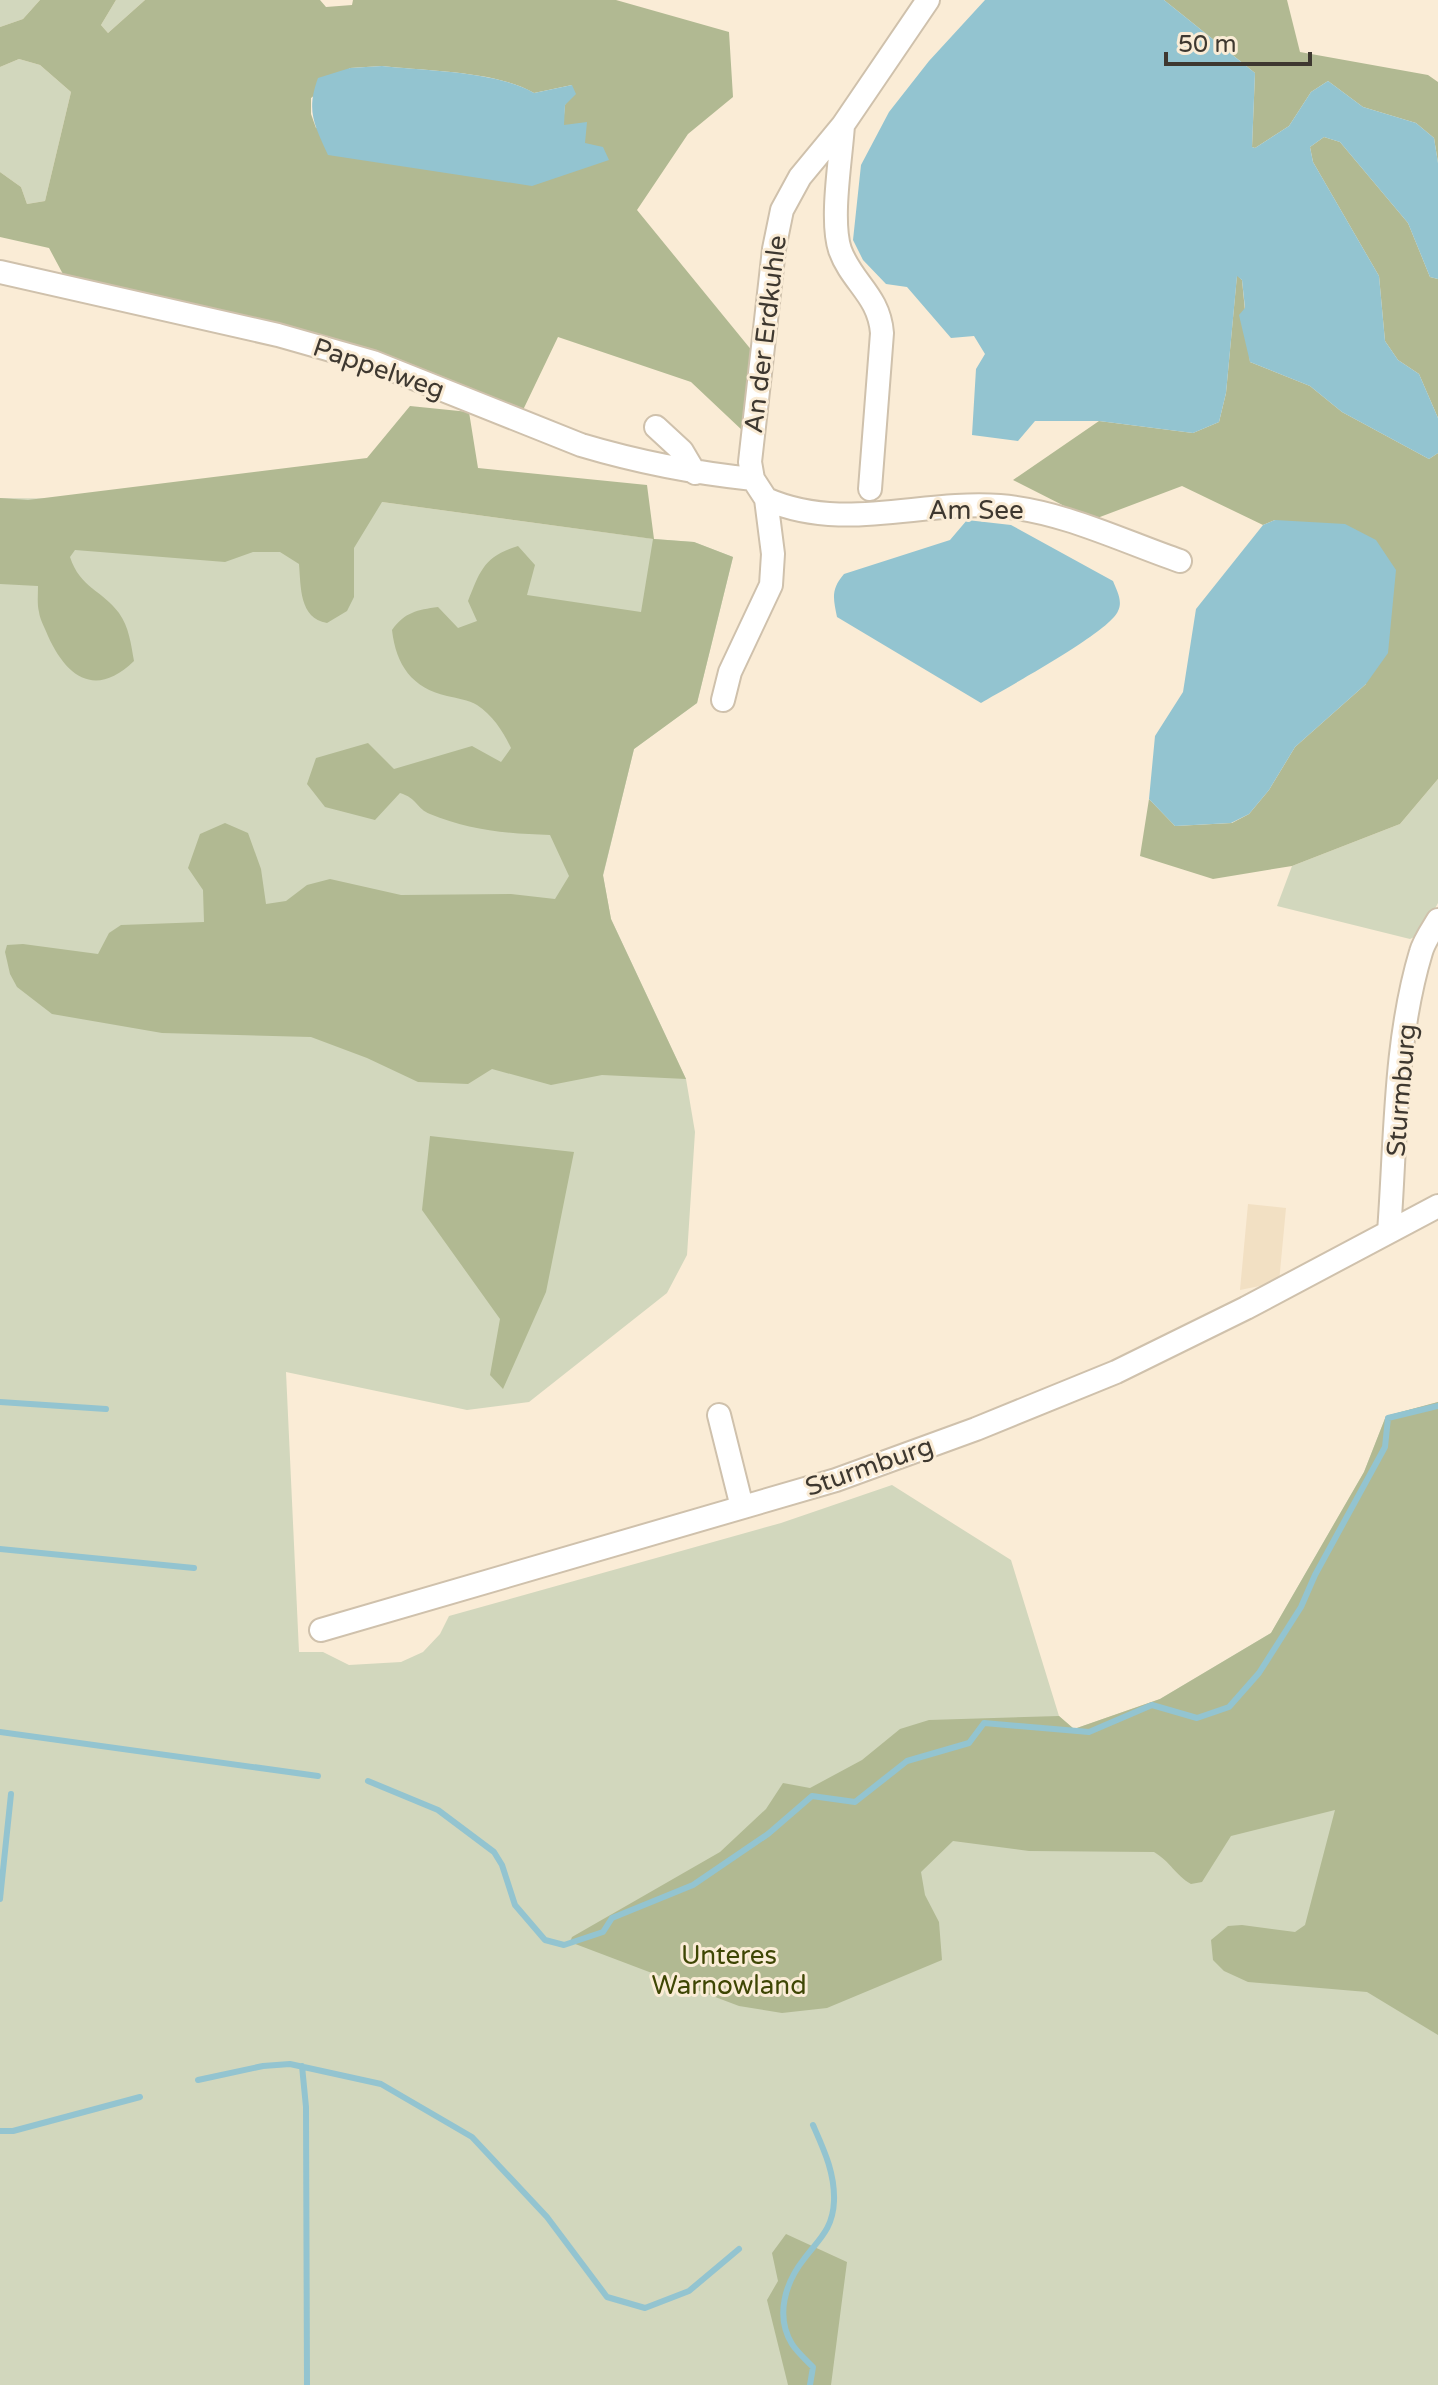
<svg xmlns="http://www.w3.org/2000/svg" width="1438" height="2385" viewBox="0 0 1438 2385" font-family="'Varela Round',sans-serif">
<style>
.built{fill:#f2e0c3}
.green{fill:#d2d7bd}
.forest{fill:#b1b992;fill-rule:evenodd}
.water{fill:#93c4d0}
.lines{fill:none;stroke-linecap:round;stroke-linejoin:round}
.stream{stroke:#93c4d0;stroke-width:6}
.minor-casing{stroke:#cfc1ac;stroke-width:26}
.minor{stroke:#fff;stroke-width:22}
.labels{text-anchor:middle;stroke-width:6;stroke-linejoin:round;paint-order:stroke}
.street-label{font-size:26px;fill:#3e3830;stroke:#faecd6}
.park-label{font-size:26px;fill:#3e4604;stroke:#faecd6}
</style>
<rect width="100%" height="100%" fill="#faecd6"/>
<!-- built -->
<path class="built" d="M1248 1204 1286 1208 1279 1282 1240 1290Z"/>
<!-- green -->
<path class="green" d="M0 0H40L23 19 0 27Z
M116 0H145L108 33 101 25Z
M19 59 40 65 71 92 45 201 27 204 21 187 0 172V67Z
M0 498 382 502 654 539 694 542 733 557 697 703 634 749 603 876 611 919 686 1079 695 1132 687 1255 667 1293 529 1402 467 1410 286 1372 299 1652H323L349 1665 401 1662 423 1652 440 1634 449 1616 781 1523 892 1485 1011 1560 1059 1716 1074 1729 1160 1699 1271 1633 1364 1472 1386 1416 1438 1402V2385H0Z
M1438 779V903L1421 934 1410 939 1277 906 1292 866 1400 824Z"/>
<!-- forest -->
<path class="forest" d="M40 0H116L101 25 108 33 145 0H320L326 7 352 5 353 0H616L729 32 733 97 688 134 637 210 753 352 744 432 691 382 558 337 523 410 64 276 49 248 0 237V172L21 187 27 204 45 201 71 92 40 65 19 59 0 67V27L23 19ZM382 66C427 71 497 71 534 93L572 85 565 105 563 125 585 143 316 128 311 114V98L350 68Z
M1164 0H1287L1300 52 1428 75 1438 82V163L1434 138 1416 123 1363 107 1328 81 1311 92 1289 126 1255 148 1252 147 1255 73Z
M1324 137 1340 142 1408 223 1430 277 1438 279V418L1419 374 1398 360 1385 341 1379 276 1313 162 1310 147Z
M1237 275 1242 280 1250 362 1310 386 1342 412 1429 459 1438 453V779L1400 824 1292 866 1213 879 1140 856 1149 799 1175 826 1232 823 1249 814 1269 790 1295 747 1366 684 1275 520 1263 525 1182 486 1092 520 1013 480 1099 421 1193 433 1219 422 1226 393Z
M410 406 469 412 478 468 647 485 654 539 694 542 733 557 697 703 634 749 603 875 611 919 686 1079 602 1075 551 1085 492 1069 468 1084 418 1082 367 1058 311 1037 162 1033 52 1014 17 987 10 974 5 952 7 945 23 944 98 954 109 933 121 925 204 922 203 890 188 868 200 834 225 823 248 833 261 869 266 904 286 901 307 885 330 879 401 895 511 894 555 899 569 876 550 835C509 834 468 830 430 814 417 809 417 798 400 793L375 820 325 807 307 784 316 758 368 743 394 769 472 746 501 762 511 748C503 731 493 716 477 705 469 700 456 698 447 696 412 688 396 665 392 630 405 612 417 610 438 607L458 628 477 621 468 601C480 571 484 556 518 546L535 565 527 595 641 612 653 539 382 502 354 548V597L347 611 327 623C299 618 301 587 299 564L280 552H253L225 562 75 550 70 557C80 588 102 590 119 613 129 627 131 644 134 661 96 698 67 678 48 636 45 628 40 620 39 612 37 604 38 595 38 586L0 584V498L28 500 367 458Z
M430 1136 574 1152 546 1292 503 1389 490 1375 500 1319 422 1210Z
M1438 1402V2035L1367 1992 1248 1982 1224 1971 1213 1960 1211 1940 1228 1926 1242 1925 1295 1932 1305 1925 1335 1810 1231 1836 1202 1882 1191 1884C1175 1875 1171 1862 1154 1852L1029 1851 953 1841 921 1872 925 1895 939 1922 942 1960 827 2008 782 2013 739 2006 570 1942 572 1937 720 1852 766 1809 783 1783 810 1788 862 1760 900 1729 929 1720 1059 1716 1074 1729 1160 1699 1271 1633 1364 1472 1386 1416Z
M786 2234 847 2262 831 2385H788L767 2300 778 2281 772 2253Z"/>
<!-- water -->
<path class="water" d="M985 0H1164L1255 73 1252 147 1255 148 1289 126 1311 92 1328 81 1363 107 1416 123 1434 138 1438 163V279L1430 277 1408 223 1340 142 1324 137 1310 147 1313 162 1379 276 1385 341 1398 360 1419 374 1438 418V453L1429 459 1342 412 1310 386 1250 362 1239 315 1245 308 1242 280 1237 276 1226 393 1219 422 1193 433 1099 421H1035L1018 441 972 435 976 369 985 354 974 336 951 338 907 287 886 284 863 260 853 240 861 165 889 112 929 61Z
M382 66C427 71 496 71 534 93L572 85 576 94 565 105 564 125 587 122 585 143 603 147 609 160 532 186 328 155C314 124 306 111 318 78L350 68Z
M967 520 1011 525 1113 581C1117 591 1123 601 1118 611 1110 632 1006 688 981 703L837 617C833 598 831 589 844 574L950 540Z
M1275 520 1345 524 1376 540 1396 570 1388 653 1366 684 1295 747 1269 790 1249 814 1231 823 1175 826 1149 799 1155 736 1183 692 1196 609 1263 525Z"/>
<g class="lines">
<!-- stream -->
<path class="stream" d="M0 1402 106 1409
M0 1549 194 1568
M0 1732 318 1776
M368 1781 438 1810 494 1852 502 1865 515 1905 545 1940 564 1945 603 1932 612 1918 693 1885 768 1834 812 1796 855 1802 907 1761 969 1743 984 1723 1089 1732 1152 1705 1197 1718 1229 1707 1259 1673 1301 1607 1315 1575 1385 1447 1388 1418 1438 1406
M0 1899 11 1794
M302 2066 306 2107 307 2385
M198 2080 263 2066 290 2064 381 2084 472 2137 547 2217 607 2297 645 2308 689 2291 739 2249
M0 2131H13L140 2097
M810 2385 813 2367C806 2360 797 2352 792 2344 775 2316 785 2283 804 2259 819 2239 833 2229 834 2201 835 2173 824 2150 813 2125"/>
<!-- minor casing -->
<g class="minor-casing">
<path id="minor" d="M843 125C841 158 830 220 840 250 852 283 879 295 882 333L870 489
M0 272 278 335 373 362 581 445C638 462 694 473 753 479
M656 427 682 451 695 473
M766 499C843 533 920 500 1000 506 1062 511 1122 541 1180 561
M723 700 730 672 771 585 773 554 766 499 753 479 750 462 774 249 782 210 800 177 843 125 928 0
M1389 1232C1396 1140 1394 1042 1421 952 1424 941 1432 930 1438 920
M719 1415 742 1507
M321 1630 836 1480 976 1429 1116 1372 1246 1308 1438 1206"/>
</g>
<!-- minor -->
<use href="#minor" class="minor"/>
</g>
<g class="labels">
<!-- street labels -->
<g class="street-label">
<text transform="translate(765 334) rotate(-83)" y="9">An der Erdkuhle</text>
<text transform="translate(379 368) rotate(19)" y="9">Pappelweg</text>
<text x="976" y="519">Am See</text>
<text transform="translate(1401 1090) rotate(-85)" y="9">Sturmburg</text>
<text transform="translate(869 1466) rotate(-19)" y="9">Sturmburg</text>
</g>
<!-- park labels -->
<g class="park-label">
<text x="729" y="1964">Unteres<tspan x="729" dy="30">Warnowland</tspan></text>
</g>
</g>
<!-- scale -->
<path d="M1166 52v12h144v-12" fill="none" stroke="#3e3830" stroke-width="4"/>
<text x="1178" y="52" font-size="24" fill="#3e3830" stroke="#faecd6" stroke-width="6" paint-order="stroke">50 m</text>
</svg>
